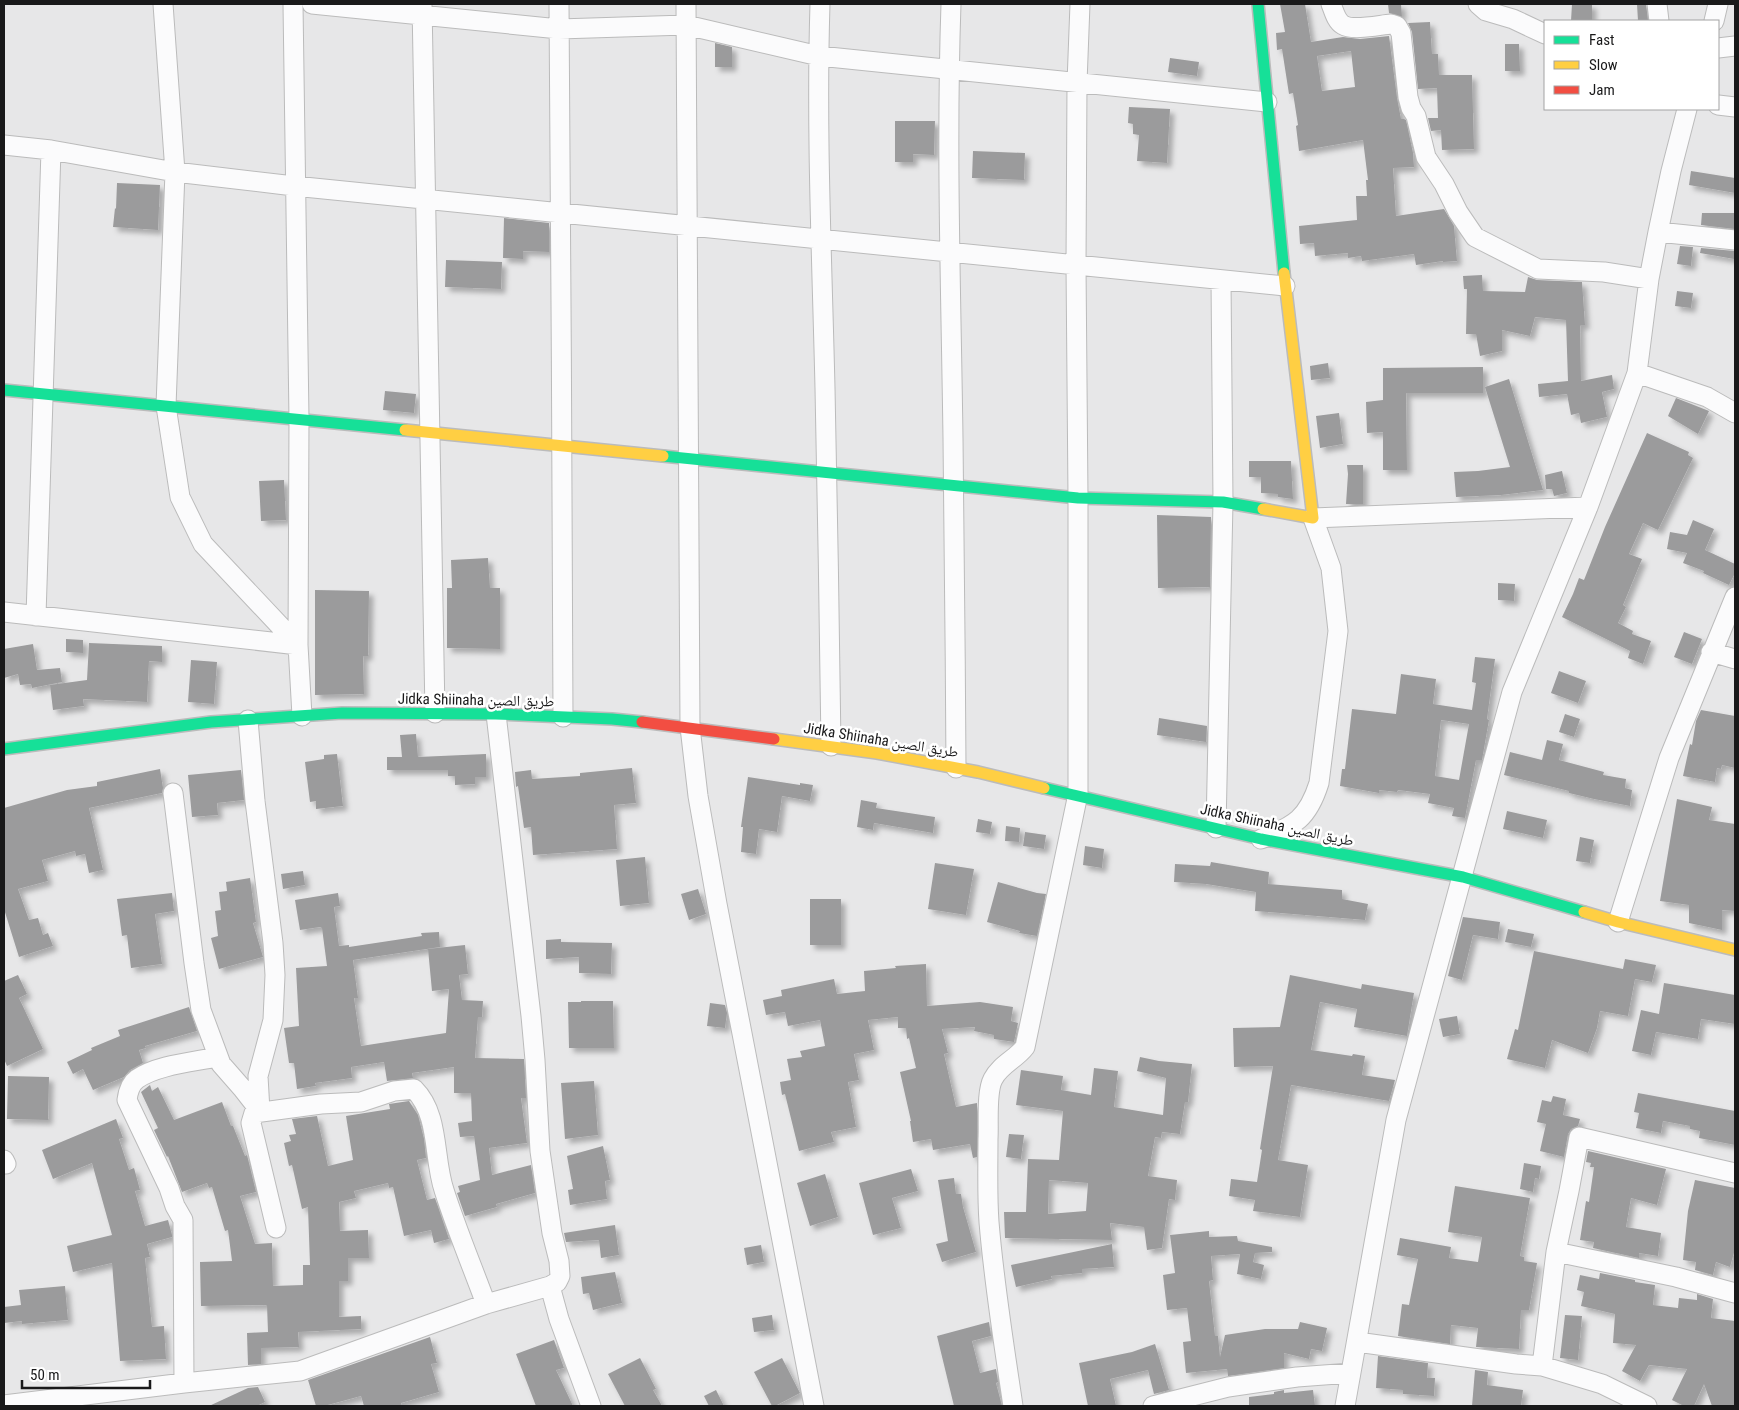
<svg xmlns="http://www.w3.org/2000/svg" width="1739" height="1410" viewBox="0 0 1739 1410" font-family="'Roboto Condensed','Noto Naskh Arabic',sans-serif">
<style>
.building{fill:#9b9b9c;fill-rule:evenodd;filter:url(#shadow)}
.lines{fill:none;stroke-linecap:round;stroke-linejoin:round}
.street-casing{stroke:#bbb;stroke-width:21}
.fast-casing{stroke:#bbb;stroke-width:14}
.slow-casing{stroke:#bbb;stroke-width:14}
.jam-casing{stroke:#bbb;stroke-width:14}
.street{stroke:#fbfbfc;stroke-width:19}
.fast{stroke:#16e098;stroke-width:11}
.slow{stroke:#ffcf43;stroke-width:11}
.jam{stroke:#f24e42;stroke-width:11}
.labels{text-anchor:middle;stroke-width:5;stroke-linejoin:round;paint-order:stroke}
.street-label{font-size:15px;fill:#19191a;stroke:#fff}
</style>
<defs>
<filter id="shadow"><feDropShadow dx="4.5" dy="4.5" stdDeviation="2.5" flood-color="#0004"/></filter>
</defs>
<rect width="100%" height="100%" fill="#e7e7e8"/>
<!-- building -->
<path class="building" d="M1280 4H1305L1311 42 1343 37 1360 39 1389 36 1397 98 1401 119H1404L1406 120 1413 153 1414 167 1393 168 1396 216 1444 209 1454 226 1457 261 1443 262V261L1416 265 1414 254 1362 261 1361 256 1348 258V253L1315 256 1314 243 1300 244 1299 226 1357 220 1356 196H1367L1366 180H1368L1363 140 1299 151 1296 126 1298 125 1293 93 1289 94 1282 49 1277 50 1276 33 1285 32ZM1351 51 1355 87 1322 91 1317 56Z
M1388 4H1401L1402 17 1389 13Z
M1572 4H1592V21H1571Z
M1637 4H1646L1648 21H1638Z
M1430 22 1432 54H1438L1439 75H1472L1474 149 1442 150 1441 130 1431 131 1428 118H1438L1437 88 1418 89 1412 32 1408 23Z
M715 43 732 47V67H715Z
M1505 44H1519L1520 71H1505Z
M1170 58 1199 62 1197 76 1168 72Z
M1129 107 1170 109 1167 163 1137 161 1139 135 1133 134V124L1128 123Z
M895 121H935L934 155 913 154V162H895Z
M973 151 1025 153 1024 180 972 178Z
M1691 171 1735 178V193L1689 185Z
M117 183 160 185 158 230 113 227 115 208 116 209Z
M1702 213H1735V229L1701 225Z
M504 218 549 223V252L523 251V259L503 258Z
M1680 246 1693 247 1691 266 1677 264Z
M1701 248 1735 251 1734 259 1700 253Z
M446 260 502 262 501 289 445 287Z
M1482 275 1483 291 1525 292 1528 277 1537 280 1582 282 1585 325H1580L1581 381 1612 375 1614 389 1602 392 1607 417 1581 423 1579 413 1571 415 1567 394 1539 397 1538 384 1568 381 1566 320 1535 317 1530 336 1502 330V351L1480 356 1476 334H1466L1467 289H1464L1463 276Z
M1677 291 1693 293 1691 308 1675 306Z
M1328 363 1330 378 1311 380 1310 366Z
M1483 367V393H1406L1407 470H1383V432L1367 433 1366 402 1383 400V368Z
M1509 379 1543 490 1501 495 1456 497 1454 472 1478 471 1510 467 1485 387Z
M385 391 416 394 414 413 383 410Z
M1676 398 1709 411 1698 434 1668 416Z
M1339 413 1343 444 1320 448 1316 416Z
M1647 433 1689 452 1688 455 1693 458 1658 530 1643 523 1629 554 1642 559 1623 605 1626 607 1618 623 1633 631 1632 634 1651 641 1643 664 1628 658 1630 651 1562 617 1573 594 1579 578 1584 580 1605 527Z
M1249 461H1291L1293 499 1278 497V494L1261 493V477H1249Z
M1347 465H1363V504H1346L1348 474Z
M1562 471 1567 493 1554 496 1552 489H1546L1545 475Z
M284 480 286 520 261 521 259 481Z
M1157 515 1211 517 1210 587 1158 588Z
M1693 520 1714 529 1705 550 1735 564V573L1729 585 1703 573 1704 571 1683 563 1687 553 1667 549 1670 532 1687 535Z
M488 558 490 588H500V649L447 648V588H452L451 560Z
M1498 583 1515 584 1514 601 1498 600Z
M315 590 369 591 368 656H363L364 694 315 695Z
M1684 632 1702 639 1692 664 1674 657Z
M66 639 83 640V653L66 652Z
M89 643 162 646V662L149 661 147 702 83 699 84 706 53 710 50 685 87 680Z
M33 644 37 670 60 668 62 682 32 688 31 684 20 685 18 674 4 678V649Z
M1475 657 1495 659 1487 719 1489 720 1482 760H1476L1465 818 1452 816 1454 808 1428 803 1430 794 1398 790 1397 792 1379 790V793L1340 786 1342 769H1345L1352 709 1396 714 1401 674 1436 679 1433 704 1472 710 1476 683 1472 682ZM1441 720 1469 724 1459 780 1435 776Z
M191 660 217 662 214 704 188 702Z
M1559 671 1586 681 1578 703 1551 693Z
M1701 710 1735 716V768L1722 765 1721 769 1717 768 1715 782 1683 776 1690 744 1692 745 1696 721Z
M1565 714 1580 719 1574 737 1559 732Z
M1159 718 1207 726 1206 742 1157 735Z
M416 734 418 757 486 754V777H475V784L455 785V776H448V770H387V757H402L400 735Z
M1547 740 1563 744 1559 760 1604 772 1603 775 1626 779 1625 788 1632 790 1630 806 1594 799 1569 793V791L1504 775 1510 752 1542 760Z
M337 754 343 806 316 809V801L310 802 305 762 324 759V755Z
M632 768 636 803 614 805 617 849 533 855 531 827 524 828 518 786 516 787 515 772 531 770 532 779 580 776V773Z
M160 769 163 788 162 793 89 808 103 870 89 873 85 854 76 856 75 851 42 860 48 881 18 889 29 920 38 918 43 935 48 933 53 946 19 957 4 909V808L67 790 97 786V782Z
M241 770 244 800 217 803 218 815 192 817 188 775Z
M748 777 800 785V783L813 785 810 801 782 796 777 832 759 829 756 854 741 852 743 827H741Z
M1677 799 1712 807 1709 820 1735 824V911L1722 910V930L1689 923V905L1660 901Z
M861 800 877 803 876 808 935 817 933 833 874 823 873 830 857 827Z
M1507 811 1547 820 1543 838 1503 829Z
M978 819 992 822 990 834 976 832Z
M1006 826 1020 828 1019 842 1005 841Z
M1025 832 1046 835 1044 849 1023 846Z
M1580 837 1594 840 1590 863 1576 861Z
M1085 846 1104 849 1102 868 1083 865Z
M645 857 649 903 620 906 616 860Z
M1211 862 1269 872 1268 884 1342 890V899L1368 904 1365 920 1255 911 1256 892 1206 884 1174 882 1175 864 1210 866Z
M935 863 974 869 966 915 928 909Z
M303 871 305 885 283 889 281 874Z
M250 878 256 922 253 923 263 957 219 969 211 938 218 936 215 911 221 910 219 892 227 891 226 882Z
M998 882 1037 893 1046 894 1037 936 1019 933 1020 931 987 922Z
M698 889 706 914 689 920 681 894Z
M172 893 174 911 155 914 162 964 131 968 127 935 122 936 117 899Z
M338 893 340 906 334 907 339 946 349 945V947L422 936 421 933 439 932 440 947 353 960 358 998H354L361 1046 446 1033 449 989 432 991 428 949 465 945 468 974 459 975 462 1000 483 1001 482 1017H478L475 1058 524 1059 526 1098H521L527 1143 489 1148 492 1175 531 1165 535 1193 496 1204 497 1207 465 1216 457 1193 460 1192 458 1186 480 1180 474 1136 460 1137 458 1123 472 1121 471 1093H454V1067L412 1073 413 1078 387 1081 384 1062 351 1067 352 1078 315 1083 316 1086 297 1089 294 1063H289L284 1028 299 1026 296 968 327 966 322 928 320 927 300 930 295 900Z
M810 899H841V945H810Z
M1463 917 1500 922 1498 939 1473 935 1462 980 1448 976Z
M1508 929 1534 934 1531 947 1505 942Z
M561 939V942L612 943 611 974 579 973V957L546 959V940Z
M1534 951 1623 969 1625 959 1656 965 1652 982 1635 979 1628 1016 1600 1011 1597 1028 1588 1053 1552 1040 1545 1068 1507 1059 1515 1029 1518 1030Z
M926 964 927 1006 980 1002 1013 1007 1011 1021 1018 1023 1014 1042 994 1039V1035L974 1031 975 1027 942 1029 948 1053 944 1054 956 1107 977 1103V1157L973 1158 970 1144 933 1150 931 1139 913 1142 910 1121H911L900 1072 916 1068 909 1038 907 1039 906 1028H898V1017L868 1020 874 1050 854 1054 859 1080 848 1082 856 1127 831 1132 834 1142 799 1151 785 1094 782 1095 780 1082 791 1080 787 1059 802 1057 800 1051 825 1046 820 1020 788 1026 785 1012 766 1015 763 1000 782 996 781 990 834 979 837 994 865 991 864 971 896 968 895 966Z
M18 975 27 994 19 998 43 1049 7 1066 4 1059V981Z
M1290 975 1361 989 1362 984 1414 993 1407 1036 1354 1027 1357 1009 1320 1002 1311 1050 1352 1056 1353 1054 1365 1056 1362 1075 1395 1080 1389 1101 1291 1085 1278 1160 1308 1165 1300 1217 1253 1211 1255 1200 1229 1196 1231 1179 1257 1182 1262 1150 1260 1149 1273 1066 1234 1067 1233 1028 1280 1027Z
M1664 983 1735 995V1024L1701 1019 1698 1039 1656 1032 1651 1055 1632 1051 1641 1010 1659 1014Z
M581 1001H613L614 1048H569L568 1002H581Z
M710 1003 725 1005 727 1013 725 1028 707 1026Z
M189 1007 197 1031 145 1046 146 1048 139 1050 143 1063 130 1070 124 1077 93 1090 83 1069 73 1074 67 1062 92 1050 91 1048 120 1036 118 1030Z
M1457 1016 1460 1034 1443 1037 1439 1019Z
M1140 1057 1159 1061 1192 1064 1188 1102H1185L1180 1134 1162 1132 1161 1138 1155 1137 1148 1176 1177 1180 1175 1200 1169 1199 1162 1248 1147 1250 1144 1227 1110 1223 1112 1240 1005 1238 1004 1212H1026L1028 1159 1059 1160 1063 1111 1016 1105 1021 1070 1063 1076 1061 1090 1091 1095 1094 1068 1118 1071 1114 1107 1163 1115 1166 1078 1137 1071ZM1049 1180 1088 1183 1086 1211 1048 1214Z
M8 1076 49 1077 48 1120 7 1119Z
M594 1081 598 1135 565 1139 561 1083Z
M150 1085 152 1091 158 1087 174 1120 222 1102 231 1126H233L245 1156 247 1155 256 1192 240 1196 255 1244 272 1243 273 1286 303 1285V1265H310L308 1207 302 1209 292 1165 289 1166 284 1143 291 1141 289 1135 296 1134 292 1119 317 1116 328 1166 353 1160 346 1116 390 1109 389 1104 409 1101 418 1115 424 1139 426 1158 417 1160 427 1200 435 1198 449 1239 434 1243 431 1230 404 1236 393 1187 389 1188 388 1183 354 1191 356 1198 339 1202 340 1231 368 1230 369 1258H348V1281H339V1317L361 1316V1329L298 1332 299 1347 261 1348V1364L248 1365 247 1333 268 1332 267 1305 201 1306 200 1262 232 1261 228 1230 225 1231 212 1187 209 1188 207 1183 182 1192 168 1156 167 1157 154 1130 158 1128 141 1092Z
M1638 1093 1735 1111V1145L1699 1138 1700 1131 1690 1129V1126L1663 1121 1661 1133 1636 1128 1639 1113 1634 1112Z
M1553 1096 1566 1099 1563 1115 1580 1119 1578 1126 1571 1129 1568 1134 1564 1157 1540 1151 1546 1124 1537 1122 1542 1100 1551 1102Z
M116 1119 123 1138 119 1139 129 1170 134 1168 140 1190 135 1191 145 1226 168 1220 172 1235V1237L147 1244 150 1257 145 1258 152 1327 164 1326 166 1359 120 1361 112 1263 73 1272 67 1246 112 1235 92 1163 53 1179 42 1150Z
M1009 1134 1024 1135 1021 1159 1006 1157Z
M603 1146 610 1180 605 1181 607 1199 570 1205 568 1190 573 1189 567 1156Z
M1588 1151 1666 1169 1657 1205 1631 1198 1626 1227 1661 1233 1658 1256 1639 1253V1258L1593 1248 1594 1242 1580 1240 1586 1201 1589 1202 1594 1167H1590L1591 1163 1586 1162Z
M1524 1163 1541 1166 1539 1179 1535 1178 1533 1192 1520 1189Z
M911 1169 918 1191 892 1198 901 1228 873 1235 859 1183Z
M825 1174 838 1217 810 1226 797 1183Z
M954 1178 956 1194H961L963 1207 976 1252 942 1262 936 1244 948 1241 938 1180Z
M1695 1180 1735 1188V1249L1730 1267 1716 1262 1713 1275 1695 1270 1696 1262 1683 1260 1688 1211Z
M1455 1186 1530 1198 1520 1256 1524 1257V1261L1537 1263 1529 1310H1521L1519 1349 1476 1347 1478 1328 1451 1325 1450 1344 1398 1336 1402 1304 1409 1305 1418 1259 1397 1255 1400 1238 1451 1247 1449 1258 1478 1262 1482 1237 1448 1232Z
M615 1225 619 1255 601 1258 599 1240 566 1242 564 1233Z
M1209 1231V1237L1237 1236 1238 1241 1272 1247V1252L1255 1253 1253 1262 1264 1265 1261 1279 1237 1274 1240 1254 1211 1256 1213 1280 1209 1281 1215 1336H1218L1220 1357 1225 1335 1265 1329H1298L1300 1322 1327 1328 1322 1351 1311 1349 1309 1359 1284 1353V1368L1228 1376 1227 1369 1186 1373 1183 1342 1191 1341 1187 1308 1167 1310 1163 1275 1175 1273 1170 1235Z
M1112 1244 1114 1267 1082 1269V1273L1051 1276 1052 1279 1016 1287 1011 1265Z
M761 1245 764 1262 747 1265 744 1248Z
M615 1272 622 1303 593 1310 589 1293 583 1294 581 1277Z
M1600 1273 1635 1280V1282L1655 1285 1653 1305 1678 1308 1679 1298 1697 1300V1294L1713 1299 1711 1318 1735 1321V1406H1712L1704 1384 1694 1406H1684L1672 1400 1687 1369 1649 1365 1640 1381 1622 1371 1636 1345 1613 1343 1615 1314 1581 1306 1584 1292 1577 1290 1580 1275 1599 1279Z
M65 1286 68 1320 22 1324V1321L4 1323V1307L21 1305 19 1290Z
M772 1315 774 1330 754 1332 752 1318Z
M1565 1315 1582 1316 1578 1360 1560 1358Z
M989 1322 991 1336 972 1341 980 1373 996 1369 998 1382 996 1383 1002 1406H954L937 1336Z
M430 1337 437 1363 431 1364 439 1392 401 1403 402 1406H364L361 1396 324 1406H316L308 1380Z
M554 1340 564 1368 556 1370 573 1406H536L516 1354Z
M1155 1344 1169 1390 1154 1394 1148 1370 1110 1379 1116 1406H1088L1079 1363 1132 1352Z
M1378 1356 1428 1363 1427 1378H1435L1434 1396 1403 1394V1390L1376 1388Z
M640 1358 656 1389 653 1390 662 1406H625L608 1374Z
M782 1358 800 1393 775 1406H772L754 1372Z
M1475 1370 1488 1372 1487 1385 1523 1390 1521 1406H1472Z
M258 1387 265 1402 257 1406H209L248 1388Z
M716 1390 724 1406H709L704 1396Z
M1284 1390V1393L1313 1390 1315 1406H1249V1397L1274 1394V1392Z"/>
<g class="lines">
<!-- street casing -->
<g class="street-casing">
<path id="street" d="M163 4 175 172 166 406 180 497 203 544 298 645
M293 4 299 419 298 645 302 716
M312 4 559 29 686 25 819 56 1267 102
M422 4 435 713
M559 4C560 242 563 479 563 717
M686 4 690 727 698 796 717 904 814 1406
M820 4C816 132 822 260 825 388 828 507 829 627 831 746
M951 4C946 148 951 293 953 438 955 548 955 658 956 768
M1331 4C1334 11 1336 21 1343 25 1353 31 1379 25 1391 24L1397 26 1401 33 1408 97 1411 108 1416 116 1426 157 1444 184 1458 212 1475 237 1538 269 1604 272 1649 279
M1478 4 1486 11 1513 19 1545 34
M1657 4 1659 21
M1714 21 1718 4
M1718 48 1735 46
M1718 105 1735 107
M4 145 51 150 175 172 294 186 1285 286
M1658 232 1735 240
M1637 373 1707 397 1735 413
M4 612 298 645
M36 616 51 150
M1711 652 1735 659
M496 714 531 1016 535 1060 540 1151 552 1233 559 1261 560 1276 557 1282 550 1286 559 1319 591 1406
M248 720 255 801 273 943 275 975 273 1020 258 1076 260 1111
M173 793 194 963 201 1010 221 1064 242 1088 260 1111
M1216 828 1223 502 1221 280
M1261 839C1295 826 1308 818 1319 783L1338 631 1331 568 1313 518 1588 507
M1618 922 1669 758 1735 597
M4 1160 6 1164
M276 1228 251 1123 254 1113 321 1104 361 1102 394 1091 414 1089C440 1115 433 1157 444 1190 456 1228 472 1266 486 1304
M1556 1252 1676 1277 1735 1293
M1357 1342 1516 1364 1542 1366 1602 1384 1647 1406
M1542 1366 1556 1252 1569 1191 1579 1137 1735 1173
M184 1383 183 1220 175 1206 169 1188 127 1100C128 1092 130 1084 137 1079 157 1065 193 1062 217 1057
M4 1405 184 1383 300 1371 486 1304 550 1286
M1013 1406C1004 1345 994 1284 989 1222 987 1194 988 1167 988 1139 989 1123 986 1092 993 1079 1000 1065 1016 1059 1025 1047L1078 794V498L1076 265 1077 83 1080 4
M1153 1406 1228 1387 1297 1377 1351 1373
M1345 1406 1396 1120 1512 692 1588 507 1637 373 1649 279 1658 232 1671 171 1687 109"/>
</g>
<!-- fast casing -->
<g class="fast-casing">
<path id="fast" d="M1258 4 1284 273
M4 390 405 430
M663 456 1078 498 1223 502 1263 509
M4 749 211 722 342 713 496 714 612 719 642 722
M1044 788 1261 839 1463 877 1584 912"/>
</g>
<!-- slow casing -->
<g class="slow-casing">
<path id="slow" d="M405 430 663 456
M1263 509 1313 518 1284 273
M774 739 877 753 978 772 1044 788
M1584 912 1618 922 1735 950"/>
</g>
<!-- jam casing -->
<g class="jam-casing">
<path id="jam" d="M642 722 774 739"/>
</g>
<!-- street -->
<use href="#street" class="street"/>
<!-- fast -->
<use href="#fast" class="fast"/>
<!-- slow -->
<use href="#slow" class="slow"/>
<!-- jam -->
<use href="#jam" class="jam"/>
</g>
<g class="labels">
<!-- street labels -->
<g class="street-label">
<text transform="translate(476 700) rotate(1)" y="5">Jidka Shiinaha طريق الصين</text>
<text transform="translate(881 740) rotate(9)" y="5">Jidka Shiinaha طريق الصين</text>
<text transform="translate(1277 825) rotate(12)" y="5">Jidka Shiinaha طريق الصين</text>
</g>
</g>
<!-- border -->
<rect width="1739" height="1410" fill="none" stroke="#19191a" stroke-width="10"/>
<!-- legend -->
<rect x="1544" y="20" width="175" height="90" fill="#ffffff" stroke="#a3a3a3"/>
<rect x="1554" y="36" width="25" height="8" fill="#16e098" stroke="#a3a3a3"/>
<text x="1589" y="45" font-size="15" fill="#19191a">Fast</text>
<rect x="1554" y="61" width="25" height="8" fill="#ffcf43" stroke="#a3a3a3"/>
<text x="1589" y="70" font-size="15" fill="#19191a">Slow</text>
<rect x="1554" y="86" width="25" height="8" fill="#f24e42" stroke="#a3a3a3"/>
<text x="1589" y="95" font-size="15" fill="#19191a">Jam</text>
<!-- scale -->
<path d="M22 1380v8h128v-8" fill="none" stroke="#19191a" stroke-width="2.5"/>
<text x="30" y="1380" font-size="15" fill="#19191a" stroke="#ffffff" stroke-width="4" paint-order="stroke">50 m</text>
</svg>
